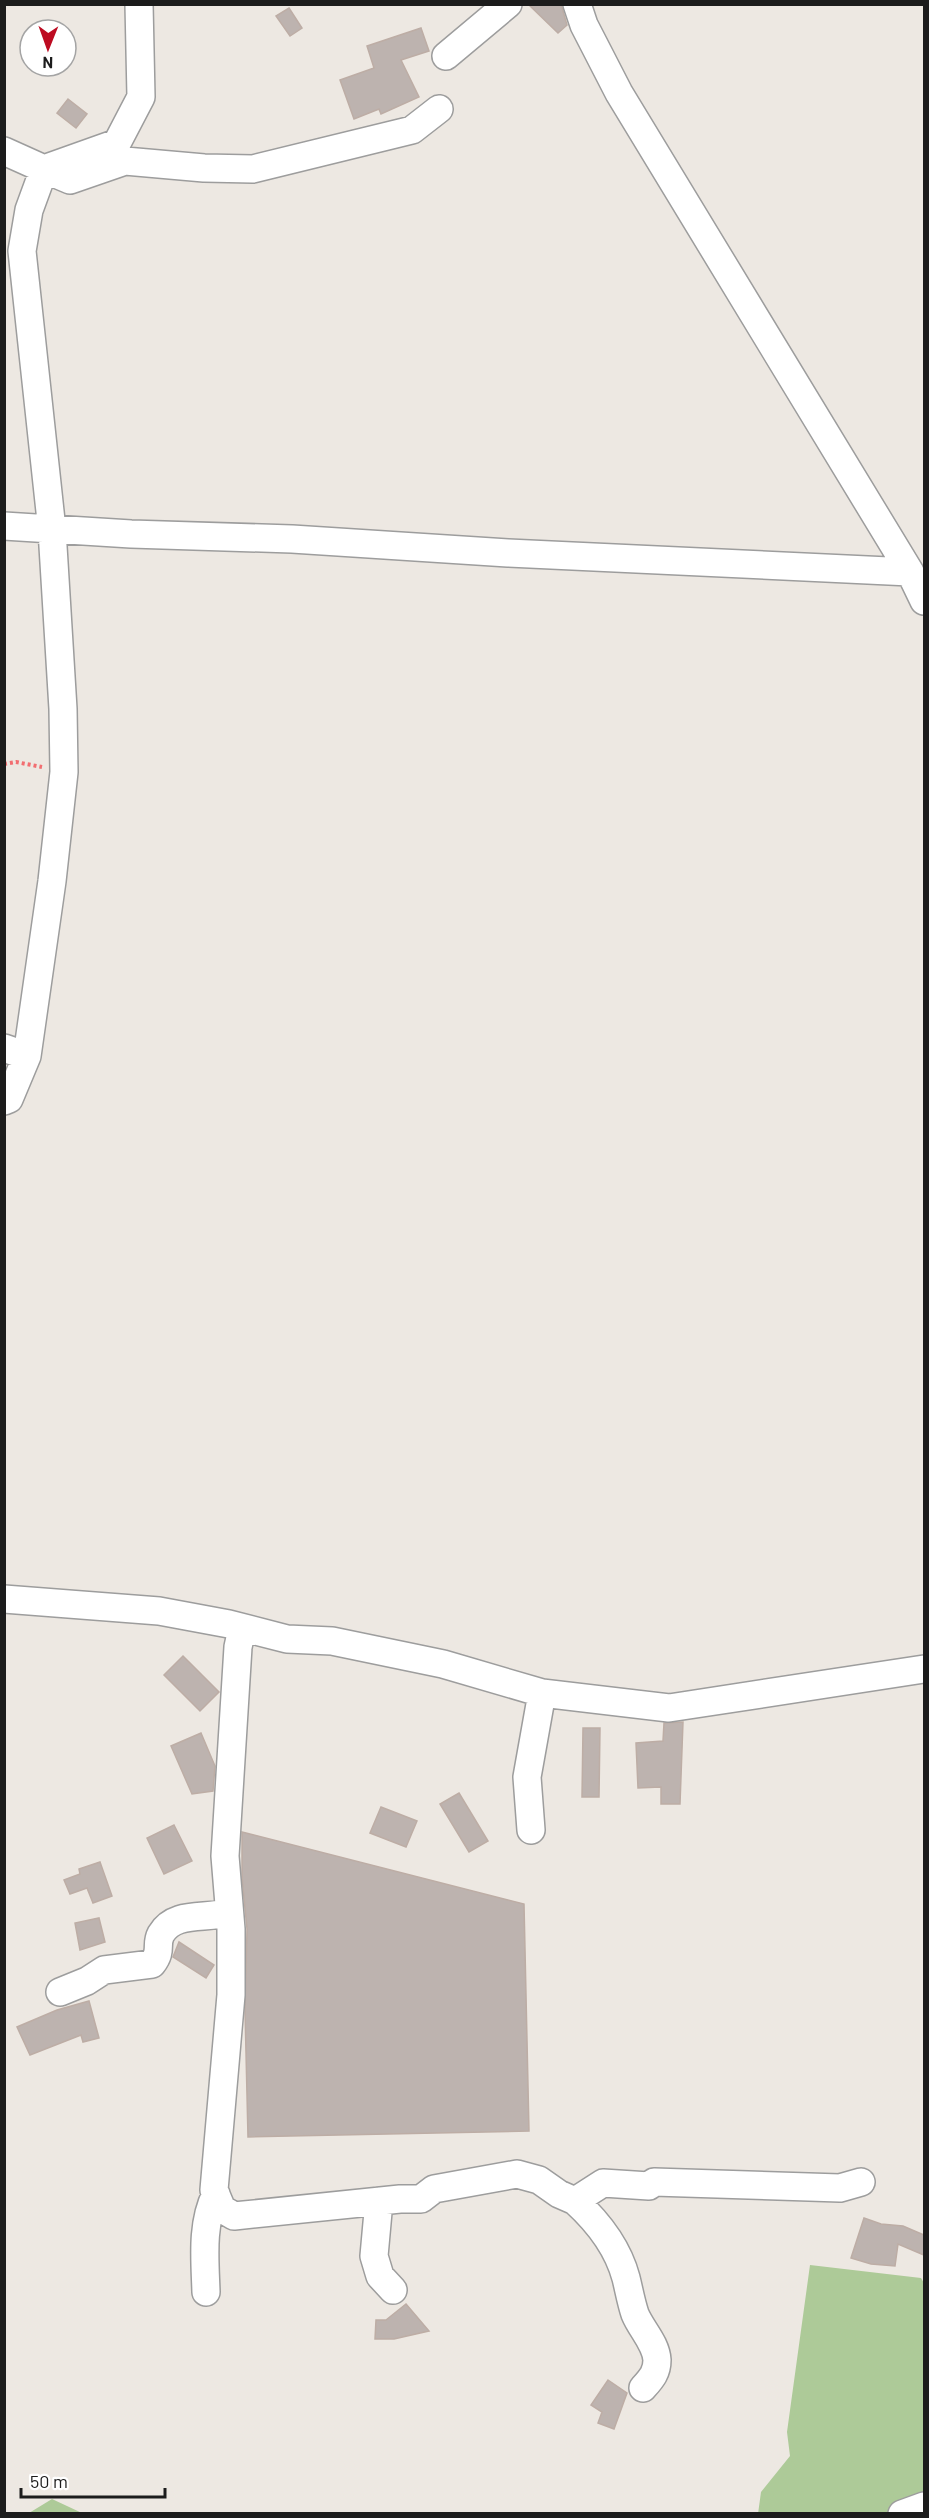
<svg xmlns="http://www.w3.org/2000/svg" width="929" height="2518" viewBox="0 0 929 2518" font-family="Barlow,sans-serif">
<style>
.forest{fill:#adca98}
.building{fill:#bdb3af;stroke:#bdada5;stroke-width:1.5}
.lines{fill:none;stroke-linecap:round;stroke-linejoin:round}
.minor-casing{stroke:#9d9d9d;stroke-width:30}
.path{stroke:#f26e71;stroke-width:4;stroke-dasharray:3 3;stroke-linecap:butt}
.minor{stroke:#fff;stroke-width:27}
</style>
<rect width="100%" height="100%" fill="#ede8e2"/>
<!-- forest -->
<path class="forest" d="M810 2265 921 2278 924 2283V2513L758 2514 761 2492 790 2456 787 2432Z
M52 2499 82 2513H29Z"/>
<!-- building -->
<path class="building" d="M528 4H561L567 25 558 33Z
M289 8 302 28 290 36 276 16Z
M421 28 429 51 401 60 419 97 381 114 379 109 354 119 340 80 374 68 367 46Z
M68 99 87 114 76 128 57 113Z
M183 1656 219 1692 200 1711 164 1675Z
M683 1722 680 1804H661V1787L638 1788 636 1743 663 1741 664 1723Z
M583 1728H600L599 1797H582Z
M201 1733 215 1766 213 1791 192 1794 171 1746Z
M459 1793 488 1841 469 1852 440 1804Z
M381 1807 417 1821 406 1847 370 1833Z
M174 1825 192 1861 164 1874 147 1838Z
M242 1832 524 1904 529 2131 248 2137 245 2011 247 1929 242 1877Z
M100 1862 112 1896 93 1903 87 1888 70 1894 64 1880 80 1874 79 1869Z
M99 1918 105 1942 80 1950 75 1923Z
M179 1942 214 1965 206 1978 173 1957Z
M89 2001 99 2038 83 2042 81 2035 30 2055 17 2027 57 2010Z
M864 2218 881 2224 903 2226 924 2235V2255L898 2244 895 2266 871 2264 851 2258Z
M406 2304 429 2331 394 2339H375L376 2320H386Z
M608 2380 627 2393 614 2429 598 2423 602 2412 591 2405Z"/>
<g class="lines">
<!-- minor casing -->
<g class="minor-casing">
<path id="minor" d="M577 4 584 25 619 93 910 572 924 601
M446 56 508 4
M4 151 44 169 117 143 141 97 139 4
M4 526 131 534 292 539 508 553 910 572
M4 1048 27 1056
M4 1101 9 1099 27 1056 52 881 64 772 63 709 52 530 22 251 29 210 44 169 70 180 125 161 204 168 253 169 412 130 439 109
M4 1599 159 1611 229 1624 287 1639 332 1641 443 1664 542 1693 669 1708 924 1669
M242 1629 238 1647 225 1856 231 1929V1995L214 2190 222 2209 234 2216 400 2199H421L434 2189 517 2174 539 2180 559 2194 575 2201 603 2183 649 2186 654 2182 840 2188 861 2182
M531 1830 527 1777 542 1693
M60 1992 87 1981 104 1970 152 1964C163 1950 155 1945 161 1934 175 1910 207 1920 229 1912
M379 2201 374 2256 380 2276 393 2290
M575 2201C598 2222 618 2248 626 2278 629 2290 631 2302 635 2314 641 2329 656 2343 657 2360 657 2373 651 2379 643 2388
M206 2292C205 2260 201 2224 216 2194
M902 2514 924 2506"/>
</g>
<!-- path -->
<path class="path" d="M4 764 16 762 42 767"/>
<!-- minor -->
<use href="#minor" class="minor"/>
</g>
<!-- border -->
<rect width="929" height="2518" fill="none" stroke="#1c1c1c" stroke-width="12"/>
<!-- north arrow -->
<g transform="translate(48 48) rotate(181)"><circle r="28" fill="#ffffff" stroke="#a4a4a4" stroke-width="1.5"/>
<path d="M0-4.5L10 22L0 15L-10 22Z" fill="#bd0b21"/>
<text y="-9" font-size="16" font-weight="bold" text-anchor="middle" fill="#1c1c1c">N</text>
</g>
<!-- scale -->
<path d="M21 2488v9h144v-9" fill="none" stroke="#1c1c1c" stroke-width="3"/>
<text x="30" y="2488" font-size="18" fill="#1c1c1c" stroke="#ffffff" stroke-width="4.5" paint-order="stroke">50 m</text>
</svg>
